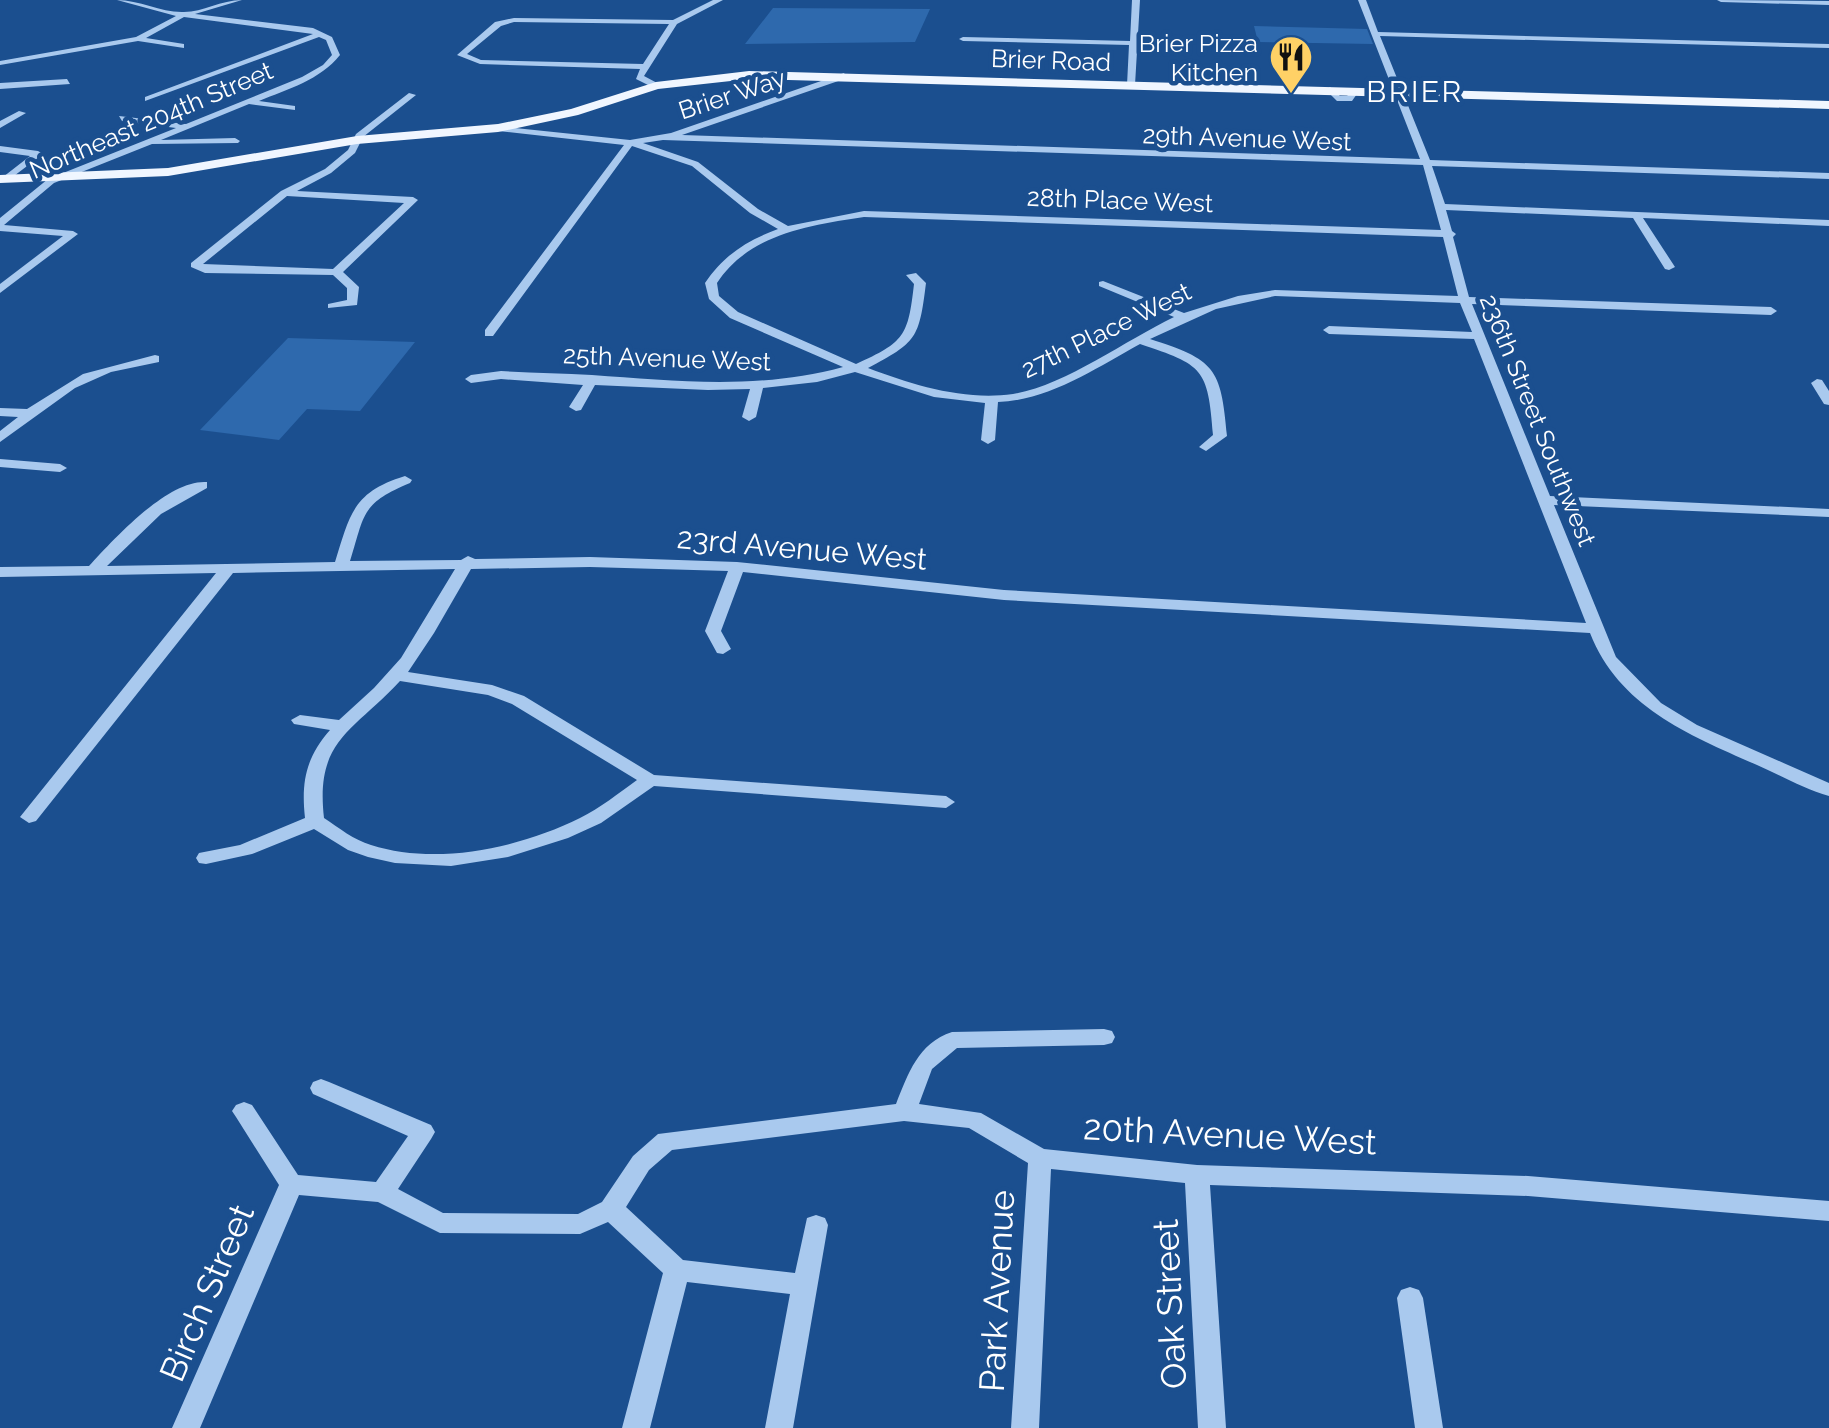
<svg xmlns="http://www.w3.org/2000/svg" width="1829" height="1428" viewBox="0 0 1829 1428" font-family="Raleway,sans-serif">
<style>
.green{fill:#2e69ad}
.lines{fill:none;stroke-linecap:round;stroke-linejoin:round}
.minor{fill:#a9c9ee;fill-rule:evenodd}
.major{fill:#f0f6ff;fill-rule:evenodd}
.labels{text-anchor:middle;stroke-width:9;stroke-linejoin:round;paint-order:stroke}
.far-poi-label{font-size:25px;fill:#fff;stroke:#1b4f8f;text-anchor:end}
.far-street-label{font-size:25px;fill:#fff;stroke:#1b4f8f}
.far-quarter-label{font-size:30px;letter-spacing:2.5px;fill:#fff;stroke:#1b4f8f}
.street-label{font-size:30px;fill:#fff;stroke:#1b4f8f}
.near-street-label{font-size:35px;fill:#fff;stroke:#1b4f8f}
</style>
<rect width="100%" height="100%" fill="#1b4f8f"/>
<!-- green -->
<path class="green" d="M773 8 930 9 915 42 745 44Z
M1254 26 1367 29 1373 44 1258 42Z
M288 338 415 342 360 411 307 409 279 440 200 430Z"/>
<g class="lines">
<!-- minor -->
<path class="minor" d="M117 0C140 0 162 13 184 12 203 12 221 0 242 0L195 14 313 28 332 37 340 55C320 80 288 89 259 101L295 106V110L249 104 161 140 235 138 240 141 238 143 152 144 54 183 4 225 73 231 78 234 0 293V284L63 236 0 231V218L48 179 176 128 122 121 119 116 186 124 302 77 323 65 332 55 326 40 319 37 145 101V97L313 34 184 17 146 38 184 44V48L138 41 0 65V61L136 37 176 16Z
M713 0H723L677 24 644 76 659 84 656 89 636 79 640 69 480 64 457 55 495 22 514 18 673 20ZM514 22 669 24 643 64 481 60 467 54 501 26Z
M1132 0H1140L1135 85 1131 88 1127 85 1129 45 963 41 959 39 963 37 1130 41Z
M1358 0H1366L1378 32 1829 44V48L1380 36 1430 160 1829 173V179L1432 166 1445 204 1829 220V226L1643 218 1675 267 1669 270 1665 269 1633 218 1446 210 1452 231 1456 234 1453 237 1469 297 1771 307 1777 311 1771 315 1472 304 1550 496 1829 509V517L1554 505 1616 657 1661 703 1697 725 1829 783V796C1804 789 1780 775 1757 765 1689 735 1619 707 1590 633L1004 600 743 572 721 631 731 649 723 654 717 653 705 631 728 571 590 567 471 569 434 633 408 672 492 685 524 696 654 775 946 796 955 802 946 808 654 786 601 823 568 838 508 857 451 866 395 863 368 857 348 850 314 829 252 854 206 864 199 863 196 858 199 853 240 845 305 818C301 782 306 757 330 730L294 724 291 720 300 715 339 720 374 688 401 658 455 569 233 573 36 821 29 823 20 817 216 573 0 577V567L89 566C114 539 168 479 207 482V488L161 514 107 566 335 562C350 514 353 492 405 476L412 480 410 483C360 504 365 514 350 561L461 560 468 556 475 559 590 557 737 562 1004 590 1586 623 1474 339 1329 334 1323 330 1329 326 1472 332 1460 303 1275 296 1216 309 1150 339C1215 360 1221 367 1227 436L1206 451 1199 447 1213 435C1208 368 1203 365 1140 344 1096 368 1050 400 998 402L995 440 988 444 981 440 985 403 934 397 855 372 817 382 763 388 756 417 749 421 742 417 750 389 708 390 595 385 581 410 576 411 569 407 583 385 501 379 471 383 465 379 471 375 501 371C531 373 563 373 592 375 675 381 760 390 843 367L730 318 709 299 705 283C724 255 746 241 778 229L750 213 692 166 632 146 493 336H485V330L624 145 498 131 495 130V126L630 140 671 133 844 73 847 78 682 135 1420 159ZM663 140 1423 165 1441 230 864 211 788 226 758 209 698 162 643 143ZM864 217 1443 237 1458 296 1275 290 1238 296 1184 313 1103 281 1099 282V286L1174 317C1126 340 1064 386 1013 394 964 401 913 385 868 368 917 342 919 339 926 283L916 273 906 275 914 284C908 336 905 342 856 364L738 312 719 296 717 283C749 234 810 225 864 217ZM400 681 488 695 512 704 637 780C619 793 600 808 580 818 519 848 437 866 371 845 354 840 339 828 324 818 315 739 353 732 400 681Z
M1717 0 1829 1V5L1721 2Z
M67 79 70 84 0 89V83Z
M1330 87 1340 96H1347L1355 88 1359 91 1352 101H1337L1326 90Z
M409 93 416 95 363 137 355 153 331 173 297 191 413 197 418 200 343 272 359 287 357 305 328 308V304L347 300V288L333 275 205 273 191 267V263L281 191 325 169 348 150 356 134ZM287 196 404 203 333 269 203 264Z
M19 111 26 113 0 128V121Z
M0 146 38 151 43 154 6 182 1 179 3 177 30 156 0 152Z
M155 355 159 356V362L111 372 75 388 0 442V431L18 417 0 416V408L27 409 83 374Z
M1817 379 1822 380 1829 391V405L1824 404 1811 383Z
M0 459 60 464 67 468 60 472 0 467Z
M1104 1029 1112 1031 1115 1037 1112 1043 1104 1045 957 1048 932 1069 919 1104 981 1113 1044 1149 1197 1165 1528 1176 1829 1201V1221L1528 1196 1210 1185 1226 1428H1198L1185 1183 1051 1169 1039 1428H1011L1028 1163 969 1128 904 1121 672 1150 649 1170 626 1207 683 1260 795 1273 807 1218 816 1215 825 1218 828 1225 793 1428H765L790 1294 687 1282 650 1428H622L663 1273 608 1222 580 1234 440 1233 378 1202 299 1195 200 1428H172L279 1185 236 1117 232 1111 236 1105 244 1102 252 1105 298 1175 376 1182 408 1136 313 1094 310 1088 313 1082 321 1079 329 1082 431 1125 435 1132 431 1139 398 1189 443 1213 578 1214 602 1202 633 1156 658 1134 896 1104C908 1074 918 1043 952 1032Z
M1410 1287 1419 1290 1423 1298 1443 1428H1415L1397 1298 1401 1290Z"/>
<!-- major -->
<path class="major" d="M749 71 1829 101V109L749 79 658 89 578 115 498 132 357 144 168 176 0 183V175L168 168 357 136 498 124 571 109 656 82Z"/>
</g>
<!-- icons -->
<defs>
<g id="restaurant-pin" transform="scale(2.25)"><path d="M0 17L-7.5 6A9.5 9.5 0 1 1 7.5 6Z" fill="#ffd166" stroke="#1b4f8f"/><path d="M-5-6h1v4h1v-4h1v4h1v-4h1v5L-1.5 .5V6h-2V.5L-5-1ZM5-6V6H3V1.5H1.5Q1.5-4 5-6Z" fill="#111"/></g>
</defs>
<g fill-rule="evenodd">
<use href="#restaurant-pin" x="1291" y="57"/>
</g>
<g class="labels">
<!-- far-poi labels -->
<g class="far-poi-label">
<text x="1258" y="52">Brier Pizza<tspan x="1258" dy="29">Kitchen</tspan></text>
</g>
<!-- far-street labels -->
<g class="far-street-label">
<text transform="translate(1051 60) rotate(2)" y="9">Brier Road</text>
<text transform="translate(732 94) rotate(-18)" y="9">Brier Way</text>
<text transform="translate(151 120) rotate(-23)" y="9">Northeast 204th Street</text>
<text transform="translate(1247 138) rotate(2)" y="9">29th Avenue West</text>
<text transform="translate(1120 200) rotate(2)" y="9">28th Place West</text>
<text transform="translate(1106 330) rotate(-26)" y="9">27th Place West</text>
<text transform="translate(667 358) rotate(2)" y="9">25th Avenue West</text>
<text transform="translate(1538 420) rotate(68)" y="9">236th Street Southwest</text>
</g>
<!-- far-quarter labels -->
<g class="far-quarter-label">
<text x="1415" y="102">BRIER</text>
</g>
<!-- street labels -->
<g class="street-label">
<text transform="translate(802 549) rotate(5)" y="10">23rd Avenue West</text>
</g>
<!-- near-street labels -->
<g class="near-street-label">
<text transform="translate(1230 1135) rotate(3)" y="12">20th Avenue West</text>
<text transform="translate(997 1291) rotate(-87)" y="12">Park Avenue</text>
<text transform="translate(207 1293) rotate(-67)" y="12">Birch Street</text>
<text transform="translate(1170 1304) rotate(-93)" y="12">Oak Street</text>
</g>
</g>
</svg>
